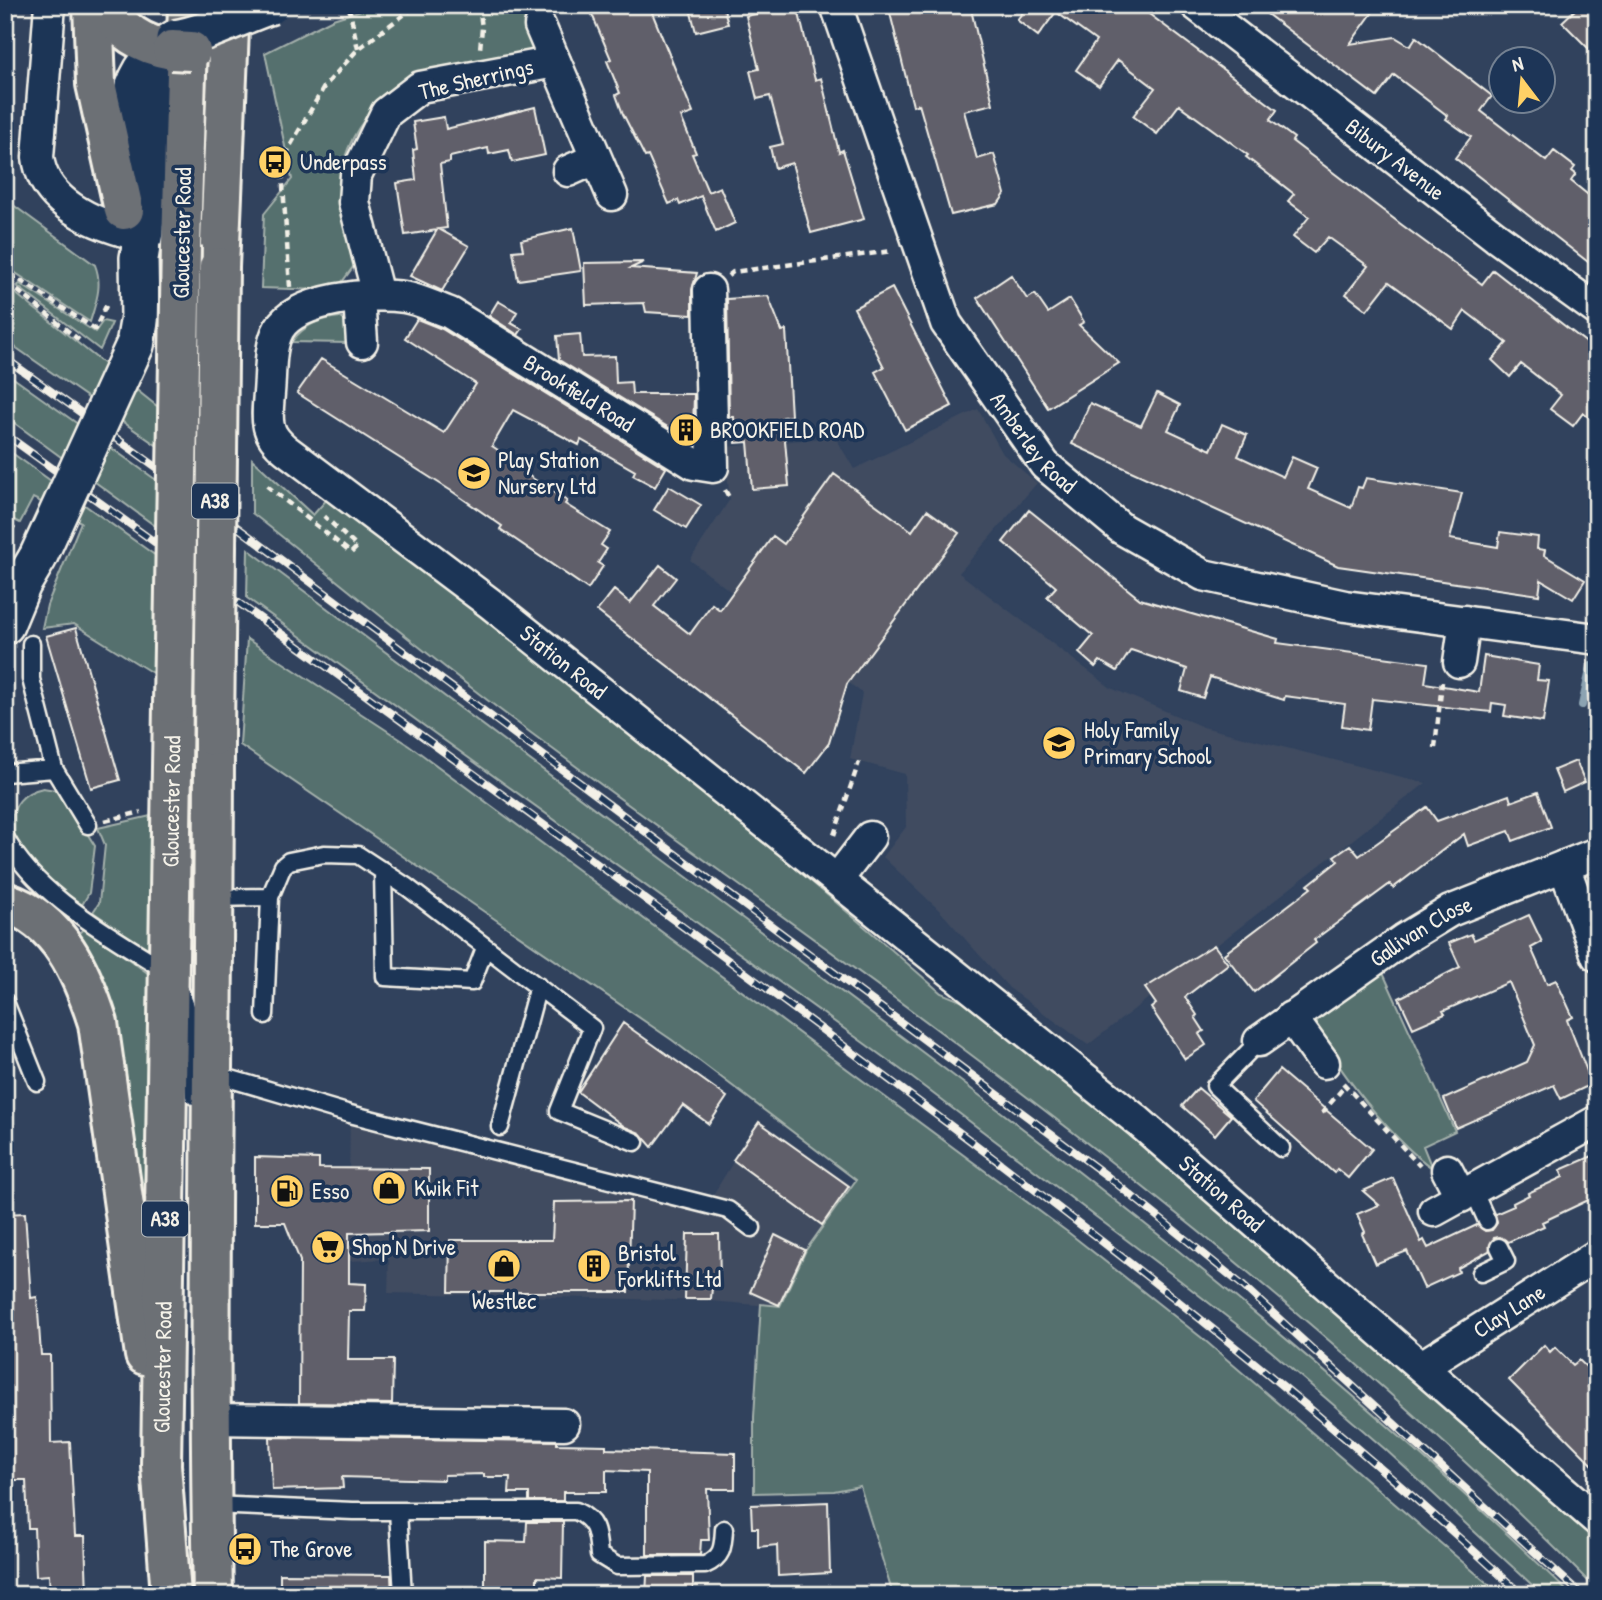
<svg xmlns="http://www.w3.org/2000/svg" width="1602" height="1600" viewBox="0 0 1602 1600" font-family="'Patrick Hand',sans-serif">
<style>
.built{fill:#3f4b61}
.green{fill:#54706e;stroke:#a4b0ab;stroke-width:2}
.lines{fill:none;stroke-linecap:round;stroke-linejoin:round}
.stream{stroke:#8ca3b2;stroke-width:8}
.building{fill:#615f6b;stroke:#f4f1e8;stroke-width:2}
.service-casing{stroke:#f4f1e8;stroke-width:21}
.minor-casing{stroke:#f4f1e8;stroke-width:35}
.tertiary-casing{stroke:#f4f1e8;stroke-width:42}
.primary-casing{stroke:#f4f1e8;stroke-width:44}
.path{stroke:#f4f1e8;stroke-width:4.5;stroke-dasharray:7 5;stroke-linecap:butt}
.service{stroke:#1d3557;stroke-width:16}
.minor{stroke:#1d3557;stroke-width:30}
.tertiary{stroke:#1d3557;stroke-width:37}
.primary{stroke:#6c6f75;stroke-width:38}
.rail-casing{stroke:#f4f1e8;stroke-width:8}
.rail{stroke:#1d3557;stroke-width:5;stroke-dasharray:16;stroke-linecap:butt}
.tertiary-bridge-casing{stroke:#f4f1e8;stroke-width:42;stroke-linecap:butt}
.primary-bridge-casing{stroke:#f4f1e8;stroke-width:44;stroke-linecap:butt}
.tertiary-bridge{stroke:#1d3557;stroke-width:37}
.primary-bridge{stroke:#6c6f75;stroke-width:38}
.labels{text-anchor:middle;stroke-width:7;stroke-linejoin:round;paint-order:stroke}
.shield{fill:#1d3557;stroke:#b4b9bc;stroke-width:2}
.shield-label{font-size:21px;font-weight:bold;fill:#f4f1e8}
.street-label{font-size:23px;fill:#f4f1e8;stroke:#1d3557}
.poi-label{font-size:23px;fill:#f4f1e8;stroke:#1d3557;text-anchor:start}
</style>
<rect width="100%" height="100%" fill="#31425d"/>
<filter id="ink" filterUnits="userSpaceOnUse"><feTurbulence type="fractalNoise" baseFrequency=".0143" numOctaves="2"/><feDisplacementMap in="SourceGraphic" scale="14" xChannelSelector="R" yChannelSelector="G"/><feConvolveMatrix kernelMatrix="1 2 1 2 8 2 1 2 1" color-interpolation-filters="sRGB"/></filter>
<g filter="url(#ink)">
<!-- built -->
<path class="built" d="M978 409 1003 454 1037 483 959 573 1111 688 1203 727 1426 783 1088 1045 1009 988 940 911 883 857 906 827 905 774 850 759 862 693 690 560 730 499 724 447 835 437 854 469Z
M350 1107 711 1198 759 1120 852 1186 806 1250 780 1307 710 1301 388 1293 389 1259 348 1261Z"/>
<!-- green -->
<path class="green" d="M377 5H529L534 49C506 69 473 59 441 68 381 84 333 141 340 206 342 225 351 245 356 263L339 286 322 290 261 288 264 214 292 179 265 53 333 19Z
M5 199 95 265C103 285 96 302 90 322L14 272 5 278Z
M20 284 95 332 103 321 112 323 100 350 17 286Z
M5 285 163 411 162 449 5 340Z
M340 317 346 322 348 343 291 342C305 325 318 319 340 317Z
M5 372 159 482 158 528 5 416Z
M5 448 156 556 154 674 74 624 42 628 47 605 81 522 33 498 20 523 14 520 5 535Z
M252 459 313 515 328 498C536 659 744 819 941 993L971 1005 1307 1281 1597 1541V1590C1401 1391 1182 1212 958 1045 807 932 653 825 503 712 418 648 336 579 252 513Z
M248 549C391 656 533 763 676 869 986 1098 1295 1326 1571 1595H1543L1386 1450 1271 1351 1173 1275 911 1077 247 598Z
M247 639 409 745 1069 1233 1202 1338 1501 1595H893L860 1486 834 1491 754 1493V1417L761 1304 780 1306 806 1250 856 1180 672 1040 240 745Z
M43 788 55 790 65 798 95 846 89 893 82 905C66 893 48 882 34 868 7 842 0 797 43 788Z
M155 815 151 944 147 949 93 912 99 903 105 845 98 828Z
M85 928 149 974 147 1191 143 1192 111 1007 75 938Z
M1383 973 1455 1131 1423 1146 1432 1168C1395 1142 1334 1068 1317 1026V1017Z"/>
<g class="lines">
<!-- stream -->
<path class="stream" d="M1582 705 1591 666"/>
</g>
<!-- building -->
<path class="building" d="M588 5H649L693 113 681 117 696 153 692 154 708 192 720 187 735 223 716 232 701 196 680 205 678 200 669 204 648 156 645 157 623 114 616 95 620 93 607 61 611 59Z
M689 5H723L728 24 696 32Z
M797 5 815 80 821 78 839 152 843 150 864 219 811 233 792 163 775 168 770 147 783 144 770 96 757 99 750 71 759 69 746 16Z
M888 5H970L993 104 964 111 977 159 994 154 1005 194 998 204 951 215 919 104 913 106Z
M1028 5H1137L1277 110 1270 120 1294 138 1292 141 1402 225 1482 284 1493 270 1597 351V424L1583 413 1573 426 1550 409 1561 395 1521 364 1510 377 1492 360 1507 343 1465 311 1453 329 1389 282 1367 310 1346 294 1368 266 1328 237 1314 253 1293 237 1309 217 1288 201 1294 194 1246 157 1248 155 1179 105 1157 134 1133 116 1155 88 1118 60 1099 86 1076 70 1096 41 1056 12 1038 36 1017 20Z
M1255 5H1378L1350 44 1395 37 1410 46 1416 37 1492 96 1481 111 1546 161 1554 151 1575 167 1572 171 1576 174 1571 181 1597 202V269L1455 158 1471 137 1446 119 1448 116 1394 75 1377 97Z
M1580 5H1597V57L1562 22Z
M535 107 545 155 512 162 509 150 489 154 488 148 450 157V162L440 164 447 228 439 229 469 246 442 291 410 276 437 230 405 235 397 183 416 180 413 150 417 149 413 122 444 117 446 129Z
M573 228 581 271 518 280 513 251 523 250 521 240Z
M644 262 631 268 697 273 692 290V315L646 312 644 303 586 305 584 263Z
M1011 275 1027 299 1035 294 1048 313 1070 299 1084 322 1079 325 1119 363 1048 408 977 298Z
M892 288 952 406 905 430 875 372 884 367 854 308Z
M768 296 782 331 786 330 791 416 783 417 789 486 752 489 748 442 736 443 734 417H729L727 299Z
M498 301 517 312 511 323 522 329 518 335 489 316Z
M417 319 442 329 666 468 655 487 633 475 635 471 581 440 579 445 513 410 492 446 519 464 517 468 567 501 565 504 610 532 601 545 607 549 598 563 603 566 588 589 500 529 502 526 453 492 297 393 321 359 444 433 476 384 405 338Z
M580 334 582 357 615 356 616 383 631 382 632 394H694L693 435 684 437 559 360 557 336Z
M1157 393 1180 405 1168 430 1211 450 1222 424 1247 435 1238 456 1283 477 1292 457 1317 468 1308 489 1351 508 1358 487 1362 488 1366 478 1462 493 1450 539 1498 547 1500 532 1538 537 1537 549 1545 550 1544 555 1585 580 1573 599 1541 580 1539 595 1338 566 1072 444 1090 403 1141 426Z
M834 474 912 531 927 510 959 533 847 684 829 743 806 773 597 611 614 590 630 603 660 565 676 578 654 606 690 634 712 604 720 610 773 536 784 544Z
M669 486 701 505 686 529 654 510Z
M1029 510 1140 599 1278 639 1277 643 1428 663 1425 683 1479 692 1484 656 1539 665 1537 680 1549 681 1543 722 1504 716 1506 705 1492 703 1491 712 1372 699 1368 730 1342 726 1345 704 1285 696 1284 700 1210 677 1203 698 1181 691 1187 669 1131 650 1117 671 1100 661 1095 667 1079 653 1093 636 1047 597 1056 587 1003 542Z
M76 628 120 780 91 788 46 636Z
M1576 761 1585 782 1563 792 1554 770Z
M1538 792 1551 827 1513 841 1509 831 1468 846 1464 834 1393 888 1390 884 1337 923 1314 940 1316 943 1254 992 1224 954 1311 888 1308 885 1338 861 1334 856 1350 845 1359 856 1427 807 1437 821 1509 795 1511 802Z
M1529 915 1542 942 1531 948 1547 984 1556 980 1573 1017 1567 1020 1592 1084 1561 1099 1554 1085 1456 1128 1444 1099 1527 1062 1535 1045 1509 982 1443 1011 1445 1014 1413 1028 1399 998 1460 967 1449 943 1471 934 1474 940Z
M1214 945 1228 964 1185 997 1197 1015 1195 1017 1204 1031 1199 1034 1206 1045 1185 1059 1151 1008 1156 1004 1145 988Z
M623 1023 727 1097 709 1124 683 1105 652 1147 640 1133 625 1127 578 1092Z
M1279 1070 1372 1149 1348 1178 1337 1169 1334 1173 1253 1101Z
M1198 1088 1231 1116 1215 1135 1182 1106Z
M759 1122 849 1186 822 1225 733 1160Z
M1597 1154V1196L1542 1222 1544 1226 1508 1242 1500 1237 1494 1238 1489 1251 1458 1268 1459 1272 1424 1288 1407 1251 1375 1264 1362 1234 1365 1232 1357 1214 1379 1205 1363 1191 1393 1178 1421 1242 1424 1240 1428 1248 1477 1225 1485 1231 1492 1230 1497 1223 1495 1214 1514 1206 1513 1203 1529 1195 1528 1193 1563 1177 1560 1170Z
M255 1157 319 1159V1168L429 1169V1231L349 1233V1283L366 1284 365 1311H349L348 1360H393L392 1404 299 1403 300 1261 285 1223H255Z
M631 1201 628 1292H449L450 1240H552L554 1202Z
M25 1213 31 1298 37 1297 41 1355H50L51 1443 70 1442 75 1536H85L87 1595H50L49 1575 36 1576 34 1528H28L26 1480H9L5 1431V1214Z
M687 1234H719L720 1279 713 1276 711 1299H685Z
M775 1235 805 1250 779 1305 750 1292Z
M1544 1345 1550 1352 1555 1347 1573 1365 1579 1360 1597 1377 1588 1387 1597 1396V1469L1509 1380Z
M270 1437 557 1441V1444L606 1445V1449L735 1453V1489H707L709 1540H701L700 1555H647V1472L606 1470V1492H563V1501H529V1493H509L510 1477H484V1474L444 1475V1480L342 1477 343 1488 272 1490Z
M828 1502 830 1573 778 1576 777 1545 758 1547V1528H752L751 1505Z
M527 1522H563L562 1578 537 1577V1595H485V1541L526 1542Z
M280 1574 391 1575 392 1595H280Z
M647 1576H693V1595H646Z"/>
<g class="lines">
<!-- service casing -->
<g class="service-casing">
<path id="service" d="M31 644V679L54 769 88 825
M5 773 54 769
M5 837C35 896 114 937 168 972
M383 870 385 977 472 982 485 948
M214 898 270 897 283 866 289 861 324 854 358 855 407 887 592 1028 559 1111 635 1142
M180 990 190 1018 194 1096
M5 1002 37 1082
M265 1015 270 897
M1259 1041 1215 1086 1281 1148
M214 1074 350 1114 728 1210 752 1228
M500 1127 538 986
M1473 1190 1487 1221
M1481 1273 1506 1261 1499 1247
M211 1505 353 1511H576C597 1521 597 1533 599 1555L617 1566 705 1565C723 1557 723 1547 724 1529
M398 1511 403 1595"/>
</g>
<!-- minor casing -->
<g class="minor-casing">
<g id="minor">
<path d="M50 5 38 157C43 200 88 221 127 232"/>
<path id="s1" d="M836 5 946 323 1045 465 1122 529 1203 575 1345 606 1597 639"/>
<path id="s2" d="M1196 5 1496 237 1597 310"/>
<path d="M540 26 612 195"/>
<path d="M568 171 595 159"/>
<path id="s3" d="M709 290 713 467 694 464 450 313C435 308 419 299 404 297 372 292 297 298 279 329 269 347 271 372 269 393 267 419 264 433 286 450L491 604 1138 1121 1597 1520"/>
<path d="M378 295 354 202 356 175 386 113 420 87 555 62"/>
<path d="M359 298 362 342"/>
<path d="M1459 662 1465 621"/>
<path d="M1564 866 1597 956"/>
<path d="M837 880 870 837"/>
<path d="M1291 1017 1324 1063"/>
<path id="s4" d="M1259 1041 1404 939 1450 911 1597 853"/>
<path d="M1447 1170 1461 1197"/>
<path d="M1434 1211 1597 1121"/>
<path id="s5" d="M1422 1366 1597 1255"/>
<path d="M210 1419 564 1424"/>
</g>
</g>
<!-- tertiary casing -->
<g class="tertiary-casing">
<path id="tertiary" d="M125 176C125 123 124 69 175 39
M135 345 140 316 139 258 144 232 148 153 157 113 178 72
M5 625 22 584 38 557"/>
</g>
<!-- primary casing -->
<g class="primary-casing">
<g id="primary">
<path d="M93 5 96 84 124 210"/>
<path d="M103 5C122 31 140 45 172 50"/>
<path d="M181 245 188 5"/>
<path d="M219 267 230 5"/>
<path d="M5 902C60 920 82 973 98 1023L145 1355"/>
<path id="s6" d="M171 1595 161 1465 173 704"/>
<path d="M213 1595C207 1309 214 1022 214 736"/>
</g>
</g>
<!-- path -->
<path class="path" d="M479 5 482 28 480 49
M349 7 358 49
M728 276 733 272 892 251
M290 287 282 171 289 148 324 87 358 49 417 5
M79 340 7 282 15 277 95 329 107 304
M267 486 351 553 357 547 324 516
M725 490 730 499
M5 540 14 526
M1435 748 1442 682
M105 821 141 812
M834 835 859 762
M1343 1083 1420 1166
M1322 1113 1345 1086"/>
<!-- service -->
<use href="#service" class="service"/>
<!-- minor -->
<use href="#minor" class="minor"/>
<!-- tertiary -->
<use href="#tertiary" class="tertiary"/>
<!-- primary -->
<use href="#primary" class="primary"/>
<!-- rail casing -->
<g class="rail-casing">
<path id="rail" d="M5 358 166 474 1107 1176 1241 1284 1582 1595
M5 434C272 627 540 820 805 1017 1052 1200 1296 1385 1522 1595"/>
</g>
<!-- rail -->
<use href="#rail" class="rail"/>
<!-- tertiary-bridge casing -->
<g class="tertiary-bridge-casing">
<path id="tertiary-bridge" d="M175 39C209 33 238 16 271 5
M38 557 135 345"/>
</g>
<!-- primary-bridge casing -->
<g class="primary-bridge-casing">
<path id="primary-bridge" d="M172 50 191 51
M173 704 181 245
M214 736 219 267"/>
</g>
<!-- tertiary-bridge -->
<use href="#tertiary-bridge" class="tertiary-bridge"/>
<!-- primary-bridge -->
<use href="#primary-bridge" class="primary-bridge"/>
</g>
</g>
<!-- icons -->
<defs>
<g id="bus-disc" transform="scale(1.75)"><circle r="9.5" fill="#ffd166" stroke="#1d3557"/><path d="M-5-6H5V4H4V6H2V4H-2V6H-4V4H-5ZM-3.5-4V0h7V-4ZM-3.5 1.2v1.5H-2V1.2ZM2 1.2v1.5H3.5V1.2Z" fill="#111"/></g>
<g id="building-disc" transform="scale(1.75)"><circle r="9.5" fill="#ffd166" stroke="#1d3557"/><path d="M-4-6H4V6H1V3H-1V6H-4ZM-2.5-4.3h1.7v1.8h-1.7ZM.8-4.3h1.7v1.8H.8ZM-2.5-1h1.7V.8h-1.7ZM.8-1h1.7V.8H.8Z" fill="#111"/></g>
<g id="school-disc" transform="scale(1.75)"><circle r="9.5" fill="#ffd166" stroke="#1d3557"/><path d="M0-5L7-2L0 1L-7-2ZM-4 1L0 2.5L4 1V4Q0 6-4 4Z" fill="#111"/></g>
<g id="shop-disc" transform="scale(1.75)"><circle r="9.5" fill="#ffd166" stroke="#1d3557"/><path d="M-5-2.5h2.3a2.7 3.5 0 0 1 5.4 0H5L5.5 6h-11ZM-1.5-2.5h3a1.5 2.3 0 0 0-3 0Z" fill="#111"/></g>
<g id="fuel-disc" transform="scale(1.75)"><circle r="9.5" fill="#ffd166" stroke="#1d3557"/><path d="M-5.5-6h7V0h2V4h1.3V-2.5L3-4.5l.8-.8L6-3V5H2.5V1h-1V6h-7ZM-4.2-4.7v3.2H.2V-4.7Z" fill="#111"/></g>
<g id="supermarket-disc" transform="scale(1.75)"><circle r="9.5" fill="#ffd166" stroke="#1d3557"/><path d="M-6-5.5h2.5l.6 2H6L4.5 2H-2.5L-4.4-4H-6ZM-1.5 3.2a1.3 1.3 0 1 0 .1 0ZM3 3.2a1.3 1.3 0 1 0 .1 0Z" fill="#111"/></g>
</defs>
<g fill-rule="evenodd">
<use href="#bus-disc" x="275" y="162"/>
<use href="#building-disc" x="686" y="430"/>
<use href="#school-disc" x="474" y="473"/>
<use href="#school-disc" x="1059" y="743"/>
<use href="#shop-disc" x="389" y="1188"/>
<use href="#fuel-disc" x="287" y="1191"/>
<use href="#supermarket-disc" x="328" y="1247"/>
<use href="#shop-disc" x="504" y="1266"/>
<use href="#building-disc" x="594" y="1266"/>
<use href="#bus-disc" x="245" y="1549"/>
</g>
<g class="labels">
<!-- shield labels -->
<g class="shield">
<rect x="192" y="483.5" width="46" height="35" rx="5"/>
<rect x="142" y="1201.5" width="46" height="35" rx="5"/>
</g>
<g class="shield-label">
<text x="215" y="508">A38</text>
<text x="165" y="1226">A38</text>
</g>
<!-- street labels -->
<g class="street-label">
<text transform="translate(476 79) rotate(-13)" y="8">The Sherrings</text>
<text dy="8" stroke="none"><textPath href="#s2" startOffset="252">Bibury Avenue</textPath></text>
<text transform="translate(182 233) rotate(-89)" y="8">Gloucester Road</text>
<text transform="translate(579 393) rotate(32)" y="8">Brookfield Road</text>
<text dy="8" stroke="none"><textPath href="#s1" startOffset="485">Amberley Road</textPath></text>
<text dy="8" stroke="none"><textPath href="#s3" startOffset="1144">Station Road</textPath></text>
<text dy="8" stroke="none"><textPath href="#s6" startOffset="794">Gloucester Road</textPath></text>
<text dy="8" stroke="none"><textPath href="#s4" startOffset="196">Gallivan Close</textPath></text>
<text dy="8" stroke="none"><textPath href="#s3" startOffset="1990">Station Road</textPath></text>
<text dy="8" stroke="none"><textPath href="#s5" startOffset="103">Clay Lane</textPath></text>
<text dy="8" stroke="none"><textPath href="#s6" startOffset="228">Gloucester Road</textPath></text>
</g>
<!-- poi labels -->
<g class="poi-label">
<text x="300" y="170">Underpass</text>
<text x="710" y="438">BROOKFIELD ROAD</text>
<text x="498" y="468">Play Station<tspan x="498" dy="26">Nursery Ltd</tspan></text>
<text x="1084" y="738">Holy Family<tspan x="1084" dy="26">Primary School</tspan></text>
<text x="414" y="1196">Kwik Fit</text>
<text x="312" y="1199">Esso</text>
<text x="352" y="1255">Shop'N Drive</text>
<text x="618" y="1261">Bristol<tspan x="618" dy="26">Forklifts Ltd</tspan></text>
<text x="504" y="1309" text-anchor="middle">Westlec</text>
<text x="270" y="1557">The Grove</text>
</g>
</g>
<!-- margin -->
<rect width="1602" height="1600" fill="none" stroke="#1d3557" stroke-width="28"/>
<rect x="14" y="14" width="1574" height="1572" fill="none" stroke="#f4f1e8" stroke-width="2.5" filter="url(#ink)"/>
<!-- north arrow -->
<g transform="translate(1522 80) rotate(344)"><circle r="33" fill="#1d3557" stroke="#738091" stroke-width="2"/>
<path d="M0-5L12 26L0 18L-12 26Z" fill="#ffd166"/>
<text y="-10" font-size="19" font-weight="bold" text-anchor="middle" fill="#f4f1e8">N</text>
</g>
</svg>
